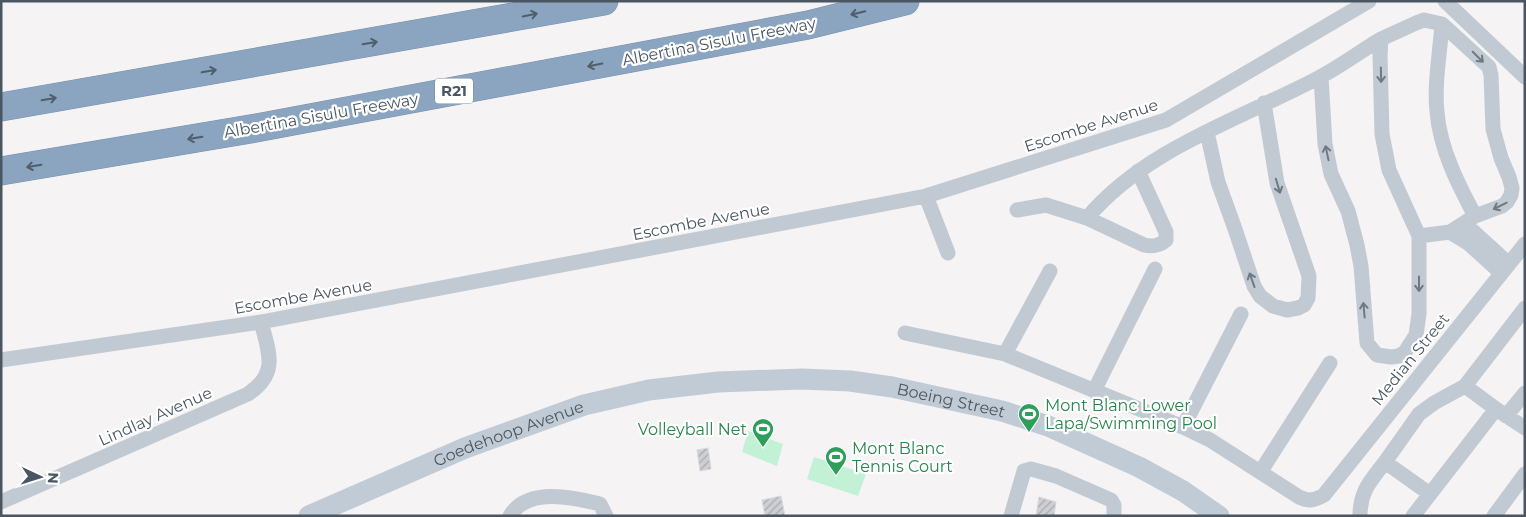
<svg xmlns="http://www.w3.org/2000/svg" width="1526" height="517" viewBox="0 0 1526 517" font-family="Montserrat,sans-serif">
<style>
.garden{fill:#c3f1d5}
.building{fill:url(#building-hatch);stroke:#d7d9de}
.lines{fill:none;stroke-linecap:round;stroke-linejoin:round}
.motorway-casing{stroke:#7690ad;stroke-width:29}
.minor{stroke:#c1cad2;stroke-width:15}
.secondary{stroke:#c1cbd6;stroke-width:21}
.motorway{stroke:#8ba5c1;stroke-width:28}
.oneway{stroke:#505e6b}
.oneway2{stroke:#6e7983}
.labels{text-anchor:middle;stroke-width:4.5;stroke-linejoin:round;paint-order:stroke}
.shield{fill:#fff;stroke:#808990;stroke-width:1}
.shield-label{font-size:15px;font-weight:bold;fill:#4a5661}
.street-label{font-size:16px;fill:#4a5661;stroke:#fff}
.leisure-label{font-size:16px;fill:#27864d;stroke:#fff;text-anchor:start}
</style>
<defs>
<pattern id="building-hatch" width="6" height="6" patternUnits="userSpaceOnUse" patternTransform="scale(1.25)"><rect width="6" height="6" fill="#cdcfd5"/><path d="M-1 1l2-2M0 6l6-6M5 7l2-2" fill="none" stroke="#a8abb0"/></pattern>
</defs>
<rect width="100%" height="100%" fill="#f5f3f3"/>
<!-- garden -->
<path class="garden" d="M748 431 783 444 777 466 742 452Z
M814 457 866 474 858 496 807 479Z"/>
<!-- building -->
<path class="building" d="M708 448 711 469 700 471 697 450Z
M781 496 785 516H765L762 500Z
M1039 497 1056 502 1054 516H1036Z"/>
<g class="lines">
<!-- motorway casing -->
<g class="motorway-casing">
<path id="motorway" d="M1 107 604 1
M1 171 256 128 808 25 905 1"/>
</g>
<!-- minor -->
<path class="minor" d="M1445 1 1525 77
M1442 24C1440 53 1434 83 1437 112 1440 149 1458 184 1475 216
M1321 77 1325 144 1331 174 1348 211 1357 245 1361 266 1367 343 1377 355 1391 357 1399 356 1405 352 1416 335 1419 314V236L1389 170 1382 134 1380 55 1381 39 1416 23 1424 20 1442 24 1489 67 1491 75 1493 129 1501 158 1509 177 1512 188 1511 195 1507 202 1502 206 1475 216 1450 232 1419 236
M1207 132 1218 182 1235 229 1254 286 1260 296 1273 306 1287 310 1298 308 1304 305 1308 298 1309 276 1277 183 1264 103
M1138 171 1166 232V240C1159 246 1153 247 1144 245L1087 218C1146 148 1241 119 1320 77 1341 66 1361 51 1381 39
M926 196 948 253
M1017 210 1046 205 1087 218
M1464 223 1509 264
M1450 232 1468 243 1501 273
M905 333 1005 354 1183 427 1210 440 1299 497C1309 502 1315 500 1324 495L1525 244
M1005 354 1050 271
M1 360 261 322 926 196 1166 120 1369 1
M1094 391 1155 269
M1496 409 1465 386 1525 308
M1506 416 1525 393
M1183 427 1241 314
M1385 462 1419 414 1434 403 1465 386
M1261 471 1330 363
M1 502 248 394C279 373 269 353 261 322
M510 516C527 487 573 497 600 504L606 516
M1011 516 1024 471 1031 469 1056 476 1111 500 1114 505V516
M1360 516C1360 490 1371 481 1385 462L1430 494
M1413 516 1496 409 1525 428
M1494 516 1525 474"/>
<!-- secondary -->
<path class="secondary" id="s1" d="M309 516 465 448 584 405 649 390 718 382 802 379 850 381 892 387 1002 411 1048 426 1139 467 1183 491 1219 516"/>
<!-- motorway -->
<use href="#motorway" class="motorway"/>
</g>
<!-- one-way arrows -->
<defs><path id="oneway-shaft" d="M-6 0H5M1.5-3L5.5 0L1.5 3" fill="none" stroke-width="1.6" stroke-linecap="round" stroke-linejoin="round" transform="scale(1.25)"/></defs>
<g class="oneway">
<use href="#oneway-shaft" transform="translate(858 13) rotate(166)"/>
<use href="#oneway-shaft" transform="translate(530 15) rotate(-11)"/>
<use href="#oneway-shaft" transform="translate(370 43) rotate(-10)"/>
<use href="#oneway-shaft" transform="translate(595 65) rotate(169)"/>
<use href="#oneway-shaft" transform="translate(209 71) rotate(-10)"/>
<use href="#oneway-shaft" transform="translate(49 99) rotate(-10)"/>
<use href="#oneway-shaft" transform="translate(195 138) rotate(170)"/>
<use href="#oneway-shaft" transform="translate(34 166) rotate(171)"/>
</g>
<g class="oneway2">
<use href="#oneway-shaft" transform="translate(1478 57) rotate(45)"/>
<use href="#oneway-shaft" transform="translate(1381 75) rotate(89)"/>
<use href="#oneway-shaft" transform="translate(1327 153) rotate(-102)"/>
<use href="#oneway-shaft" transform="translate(1278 186) rotate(73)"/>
<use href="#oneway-shaft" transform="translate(1500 206) rotate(154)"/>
<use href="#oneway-shaft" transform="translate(1252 280) rotate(-110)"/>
<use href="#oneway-shaft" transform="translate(1419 284) rotate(90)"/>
<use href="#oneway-shaft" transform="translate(1364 310) rotate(-95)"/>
</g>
<!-- icons -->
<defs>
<g id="stadium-pin" transform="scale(1.125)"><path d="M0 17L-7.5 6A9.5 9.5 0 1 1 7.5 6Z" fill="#2e9e5b" stroke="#fff"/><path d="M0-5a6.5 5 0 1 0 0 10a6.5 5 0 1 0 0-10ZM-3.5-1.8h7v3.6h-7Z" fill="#fff"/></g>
</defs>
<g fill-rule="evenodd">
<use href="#stadium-pin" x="1029" y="414"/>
<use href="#stadium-pin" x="763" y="429"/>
<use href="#stadium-pin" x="836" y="457"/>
</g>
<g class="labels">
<!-- shield labels -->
<rect class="shield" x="435" y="78.5" width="38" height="25" rx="4"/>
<g class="shield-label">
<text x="454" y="96">R21</text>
</g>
<!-- street labels -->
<g class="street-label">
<text transform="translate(719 41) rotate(-11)" y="6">Albertina Sisulu Freeway</text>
<text transform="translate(321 115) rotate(-10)" y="6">Albertina Sisulu Freeway</text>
<text transform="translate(1091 125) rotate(-18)" y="6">Escombe Avenue</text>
<text transform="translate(701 221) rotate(-11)" y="6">Escombe Avenue</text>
<text transform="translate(303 296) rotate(-10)" y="6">Escombe Avenue</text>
<text transform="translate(1410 359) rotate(-51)" y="6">Median Street</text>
<text dy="6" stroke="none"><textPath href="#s1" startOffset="668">Boeing Street</textPath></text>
<text transform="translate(155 416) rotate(-24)" y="6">Lindlay Avenue</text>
<text dy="6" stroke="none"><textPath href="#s1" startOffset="216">Goedehoop Avenue</textPath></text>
</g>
<!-- leisure labels -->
<g class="leisure-label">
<text x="1045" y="411">Mont Blanc Lower<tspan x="1045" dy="18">Lapa/Swimming Pool</tspan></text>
<text x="747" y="435" text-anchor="end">Volleyball Net</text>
<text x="852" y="454">Mont Blanc<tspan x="852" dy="18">Tennis Court</tspan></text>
</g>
</g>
<!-- border -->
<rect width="1526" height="517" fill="none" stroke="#4a5661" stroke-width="5"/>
<!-- north arrow -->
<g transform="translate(40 477) rotate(94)" stroke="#ffffff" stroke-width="4" paint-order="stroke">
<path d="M0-4L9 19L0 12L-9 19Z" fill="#4a5661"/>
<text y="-8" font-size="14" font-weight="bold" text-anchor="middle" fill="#4a5661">N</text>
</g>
</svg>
